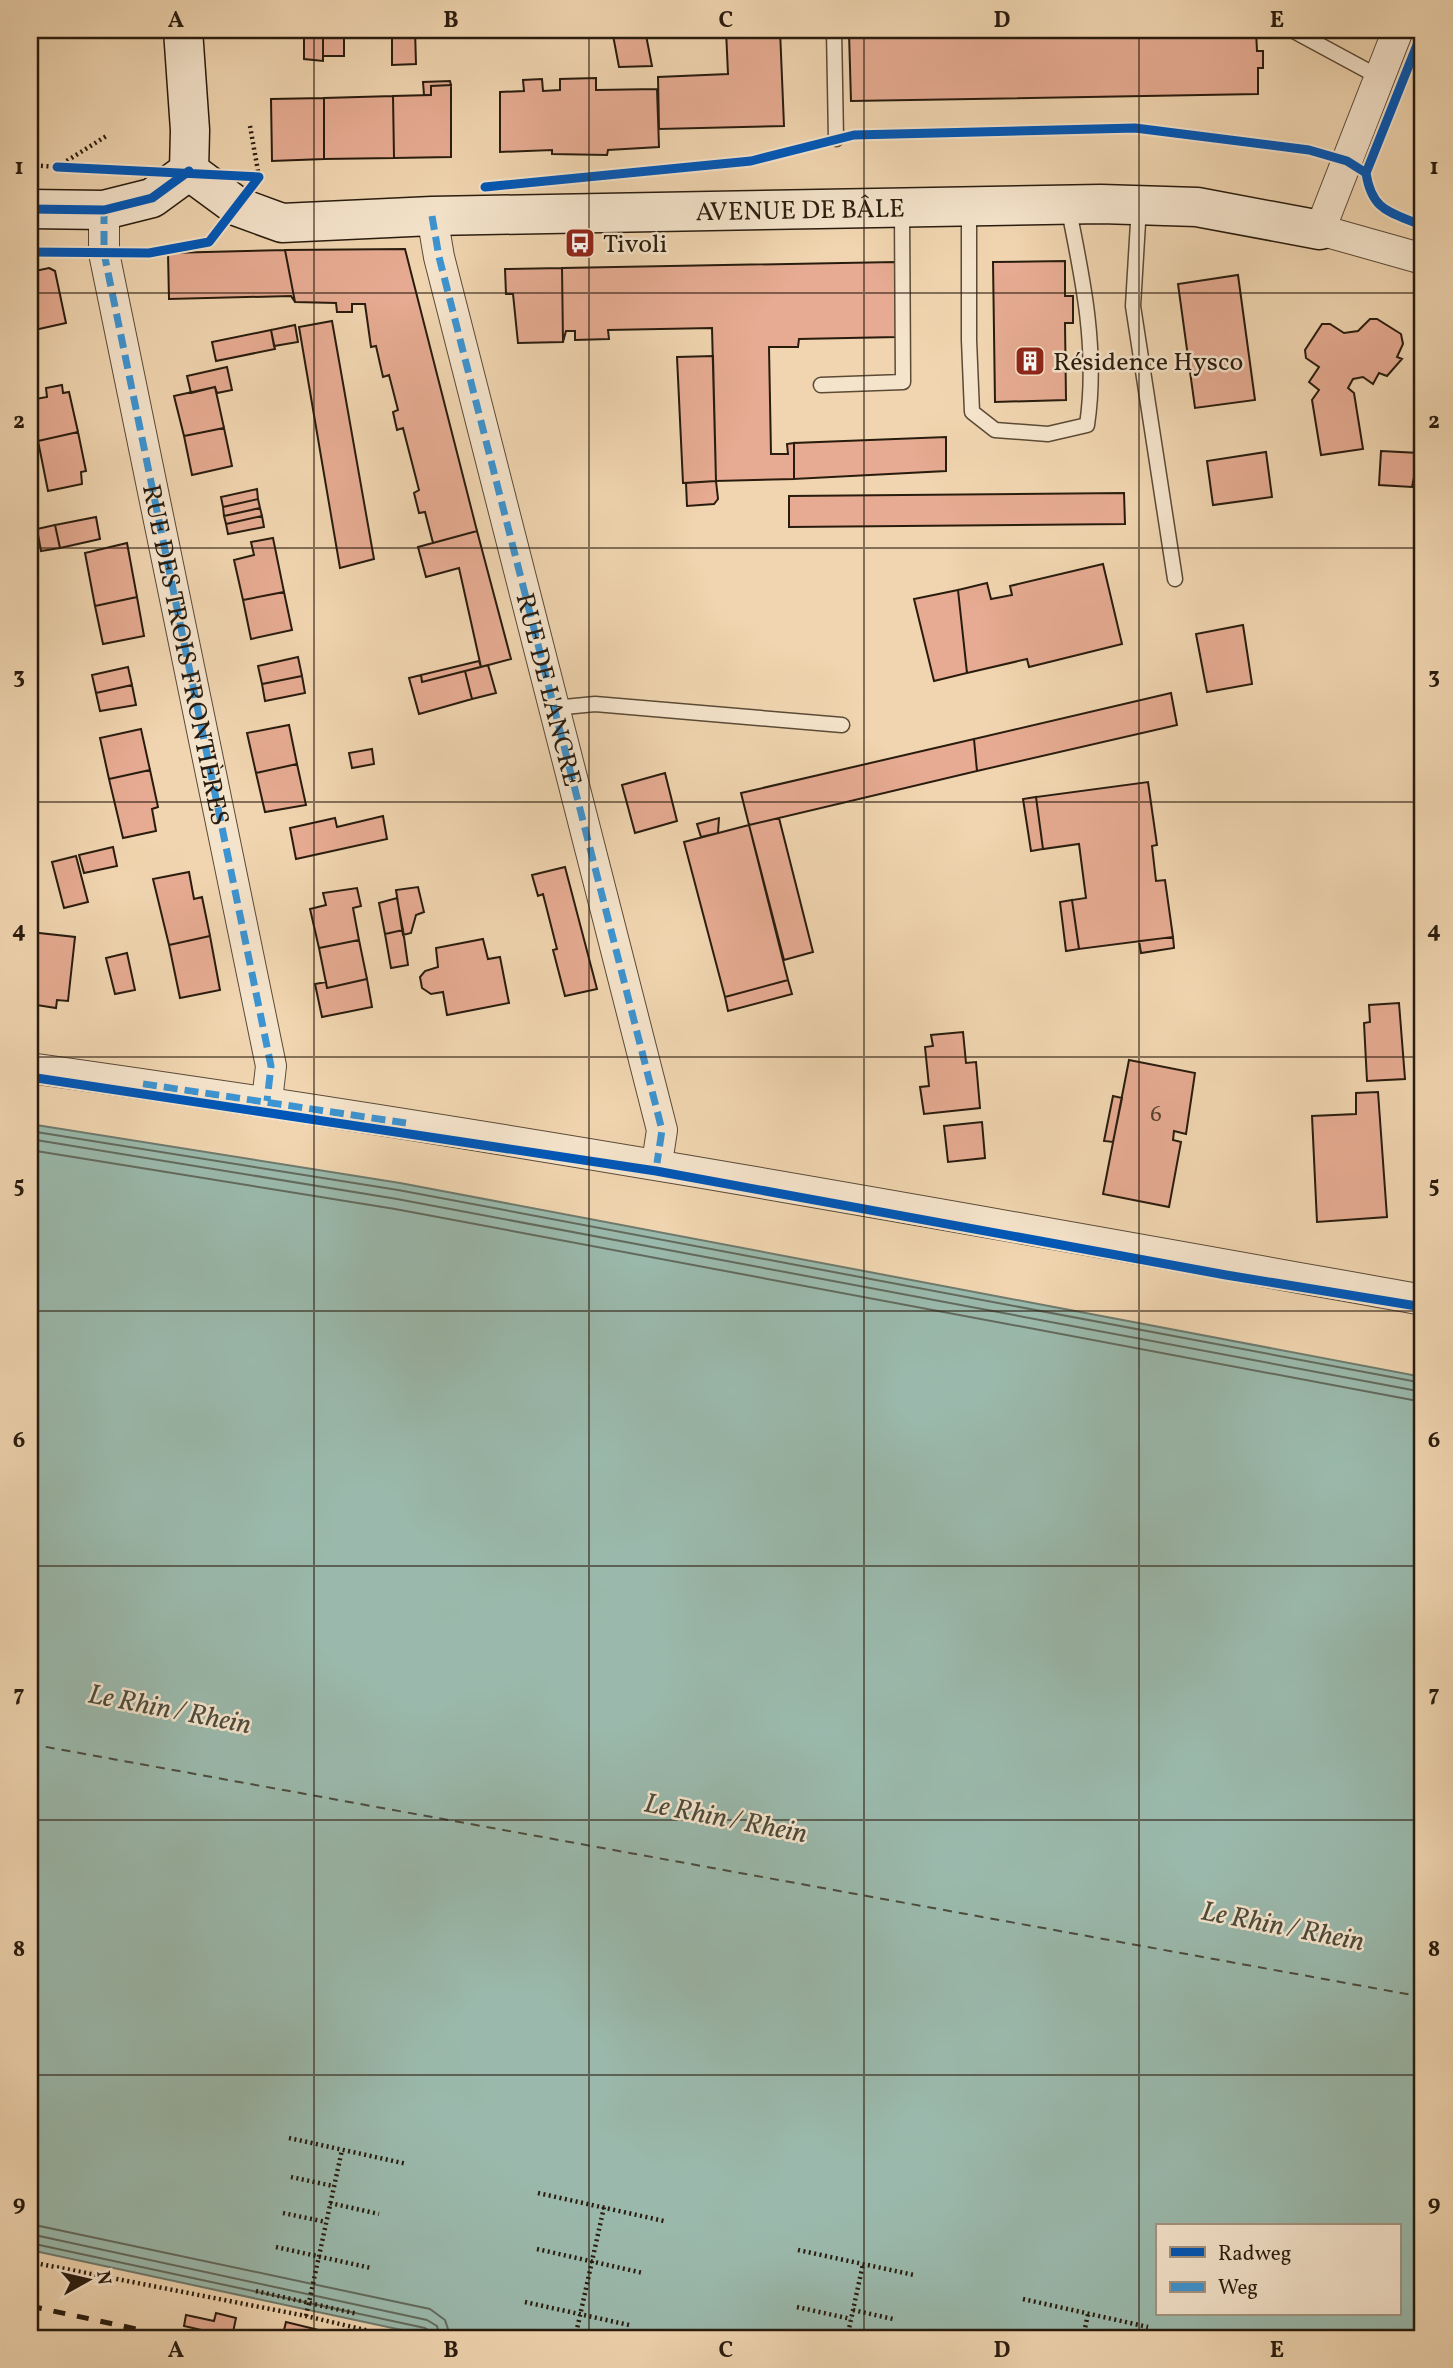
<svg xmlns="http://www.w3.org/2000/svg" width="1453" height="2368" viewBox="0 0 1453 2368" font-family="Vollkorn,serif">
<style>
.water{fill:#9ab9ac;stroke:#6d7a6d;stroke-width:2;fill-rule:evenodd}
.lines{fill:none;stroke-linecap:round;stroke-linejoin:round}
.shore{stroke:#626a5d;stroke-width:2}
.ferry{stroke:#4b4b3d;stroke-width:2;stroke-dasharray:9 7;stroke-linecap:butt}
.building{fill:#e6ab92;stroke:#291c0e;stroke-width:2}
.lane-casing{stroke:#5b4a36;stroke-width:17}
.street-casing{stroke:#5b4a36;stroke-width:32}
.secondary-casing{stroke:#291c0e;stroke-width:41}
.path{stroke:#291c0e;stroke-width:4.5;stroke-dasharray:2 3.5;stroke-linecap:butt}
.lane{stroke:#f5e4cc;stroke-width:14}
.street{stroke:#f5e4cc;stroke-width:30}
.secondary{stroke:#f5e4cc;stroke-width:38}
.rail{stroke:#291c0e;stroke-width:5;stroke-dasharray:12 12;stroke-linecap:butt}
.quiet{stroke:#3c94d2;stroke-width:7;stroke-dasharray:14 7;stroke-linecap:butt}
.cycleway-casing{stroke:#f5e4cc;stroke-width:13}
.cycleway{stroke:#0057b8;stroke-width:9}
.grid{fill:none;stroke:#291c0e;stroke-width:2;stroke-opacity:0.55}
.labels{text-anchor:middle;stroke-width:5;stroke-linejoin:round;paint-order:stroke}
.number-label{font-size:23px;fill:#58402f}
.street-label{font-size:26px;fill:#291c0e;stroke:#f5e4cc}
.poi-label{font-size:26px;fill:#291c0e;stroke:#f5e4cc;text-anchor:start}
.water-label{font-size:28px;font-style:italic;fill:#4b4b3d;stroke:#f5e4cc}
.neatline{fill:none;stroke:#291c0e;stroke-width:2.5}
.grid-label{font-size:23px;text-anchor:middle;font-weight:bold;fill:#291c0e}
</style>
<rect width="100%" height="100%" fill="#f0d5b0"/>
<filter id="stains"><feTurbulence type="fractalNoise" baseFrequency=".00286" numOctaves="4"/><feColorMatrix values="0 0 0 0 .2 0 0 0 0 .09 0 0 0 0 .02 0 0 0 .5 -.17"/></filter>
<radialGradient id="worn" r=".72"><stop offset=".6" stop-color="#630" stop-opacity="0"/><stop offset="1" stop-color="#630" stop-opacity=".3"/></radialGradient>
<!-- water -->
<path class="water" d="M30 1124 400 1183 1423 1377V2338H439L30 2250ZM1157 2226H1399V2314H1157Z"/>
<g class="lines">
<!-- shore -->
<path class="shore" d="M30 1131 398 1190 1423 1383
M30 1139 397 1199 1423 1392
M30 1150 395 1209 1423 1402
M30 2224 430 2309 445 2320 451 2338
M30 2234 427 2320 437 2326 440 2338
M30 2243 425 2328 430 2331 431 2338"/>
<!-- ferry -->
<path class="ferry" d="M30 1744 1423 1997"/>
</g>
<!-- building -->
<path class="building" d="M304 30H323V61L304 59Z
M392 30H415L416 64 392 65Z
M612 30H645L652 66 619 67Z
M726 30H780L784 126 659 129 658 77 728 74Z
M1256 30 1257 51H1263V68H1258V94L851 101 849 33Z
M344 31V56H323V32Z
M596 78V90L657 89 659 147 608 150 607 155 552 154V150L500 152V92L524 91 523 80 542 79 543 91 560 90V79Z
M450 81 451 85 431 86V95H424L423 82Z
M451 85V157L394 158 393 96 431 95V86Z
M393 96 394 158 324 159V98Z
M324 98V159L272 161 271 99Z
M405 249 477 531 433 543 425 512 419 513 414 493 419 490 403 428 397 430 393 412 398 410 389 375 383 377 376 346 371 347 365 304H352V312H337L336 303 295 302 285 250Z
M285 250 295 302 291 296 169 299 168 253Z
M1065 261V296H1073V323H1065L1066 400 995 402 993 262Z
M895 262 897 337 799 339 798 347H769L771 454H788L787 444 794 443V479L716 481 712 328 608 330 609 339 575 340V331H566L563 342 562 268Z
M49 268 55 271 66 323 30 331V272Z
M562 268 563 342 518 343 513 294H506L505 269Z
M1238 275 1255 400 1195 408 1178 284Z
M1370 319H1377L1401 334 1403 344 1397 357 1402 359 1387 376 1379 373 1373 384 1363 377 1353 379 1348 388 1354 393 1363 449 1321 455 1312 400 1319 390 1309 382 1319 367 1306 358 1305 350 1322 324H1330L1344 333 1358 331Z
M332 321 374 559 340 568 299 327Z
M295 325 298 342 274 346 271 330Z
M271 330 275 349 216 361 212 342Z
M713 356 716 481 683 483 677 357Z
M227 367 232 390 217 393 215 387 191 393 187 376Z
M62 385 63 393 69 392 78 432 38 441 30 400 47 397 46 388Z
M215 387 224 428 184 436 174 396Z
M224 428 232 466 192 475 184 436Z
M78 432 86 471 81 472 82 484 48 491 38 441Z
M946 437V471L794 479V443Z
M1381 451 1419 453 1412 487 1379 485Z
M1266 452 1272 497 1213 505 1207 461Z
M1419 453H1423V487H1412Z
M716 481 718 499 714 504 687 506 686 483Z
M257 489 258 499 223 507 221 497Z
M1124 493 1125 524 789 527V496Z
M258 499 260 508 224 516 223 507Z
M260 508 262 516 226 524 224 516Z
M262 516 264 527 228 534 226 524Z
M96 517 100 539 60 548 55 525Z
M55 525 60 548 41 551 37 529Z
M477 531 511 659 481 667 459 568 426 577 418 547Z
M273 538 284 592 243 600 234 560 254 555 251 542Z
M127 543 137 597 95 606 85 553Z
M1103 564 1122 644 1029 667 1027 659 967 673 958 590 987 583 991 599 1012 595 1010 586Z
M958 590 967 673 934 681 914 599Z
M284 592 292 630 251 639 243 600Z
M137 597 144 636 103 644 95 606Z
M1243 625 1252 684 1207 692 1196 634Z
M298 657 302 676 262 684 258 666Z
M479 661 481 667 422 682 421 675Z
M488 665 496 693 472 699 465 671Z
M128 667 132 685 96 693 92 675Z
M465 671 472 699 419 714 409 678 421 675 422 682Z
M302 676 305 693 265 701 262 684Z
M132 685 136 705 100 711 96 693Z
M1171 693 1177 725 977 771 974 739Z
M289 725 297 764 256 773 247 733Z
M141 729 150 770 109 779 100 738Z
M974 739 977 771 749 825 741 793Z
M372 749 374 764 352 768 349 753Z
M297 764 306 805 265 812 256 773Z
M150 770 158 807 152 809 156 831 123 838 109 779Z
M665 773 677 821 635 833 622 785Z
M1148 782 1157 845 1152 846 1156 881 1165 880 1173 937 1079 949 1072 900 1086 898 1079 844 1043 849 1036 797Z
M1036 797 1043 849 1031 851 1023 799Z
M383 816 387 839 296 859 290 828 335 818 337 827Z
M719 818 718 833 701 837 697 824Z
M779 818 813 952 784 960 749 825Z
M749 825 788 980 725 997 684 842Z
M113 847 117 866 84 873 79 855Z
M76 856 88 902 64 908 52 862Z
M565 867 597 989 565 996 553 950 557 949 543 894 538 896 532 875Z
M189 872 194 899 202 897 210 936 169 945 153 879Z
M418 887 424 912 416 915 411 933 403 935 396 890Z
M357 888 361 906 353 908 359 940 319 948 310 909 326 905 323 893Z
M397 898 403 930 385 934 379 903Z
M1072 900 1079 949 1066 951 1060 902Z
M403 930 408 965 391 968 385 934Z
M30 932 75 937 68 1001 57 1000 56 1008 30 1004Z
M210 936 220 990 180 998 169 945Z
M1173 937 1174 948 1141 953 1139 941Z
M483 939 488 959 500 957 509 1003 447 1015 443 992 431 994 422 988 420 977 425 971 438 967 436 948Z
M359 940 367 979 327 988 319 948Z
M127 953 135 990 115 994 106 958Z
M367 979 372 1007 322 1017 315 984 326 982 327 988Z
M788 980 792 994 728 1011 725 997Z
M1399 1003 1405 1079 1367 1081 1364 1023 1370 1022 1369 1005Z
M963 1032 966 1063 976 1062 980 1108 924 1114 920 1087 929 1086 925 1047 933 1046 931 1035Z
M1129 1060 1195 1073 1186 1134 1174 1131 1173 1140 1181 1142 1169 1207 1103 1194Z
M1378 1092 1387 1217 1317 1222 1312 1116 1356 1114V1093Z
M1113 1096 1122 1098 1113 1142 1104 1141Z
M982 1122 985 1158 948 1162 944 1126Z
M216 2313 236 2318 232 2337 184 2326 186 2315 214 2321Z
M286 2322 331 2333 330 2338H282Z"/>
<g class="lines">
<!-- lane casing -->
<g class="lane-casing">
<path id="lane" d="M834 30 836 139
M1292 30 1379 77
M1139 206 1133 306 1175 579
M969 209V340L972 412 995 430 1048 434 1087 425C1098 351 1083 279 1068 206
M821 385 903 382 902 209
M554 708 595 704 842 725"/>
</g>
<!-- street casing -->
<g class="street-casing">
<g id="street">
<path d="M1398 30 1320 230 1423 259"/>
<path d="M104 210V253L271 1066 267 1101"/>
<path id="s1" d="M432 216 439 257 662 1130 657 1163"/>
<path d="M30 1068C496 1133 959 1217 1423 1300"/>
</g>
</g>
<!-- secondary casing -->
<g class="secondary-casing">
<g id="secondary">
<path d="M183 30 190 130 189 171"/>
<path id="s2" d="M189 171 238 207 282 223 432 216 1101 204 1197 207 1320 230"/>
<path d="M30 209 104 210 152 198 189 171"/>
</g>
</g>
<!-- path -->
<path class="path" d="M250 126 258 171
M30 165 57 167 108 135
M289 2138 407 2164
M291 2177 333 2186
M538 2193 664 2221
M330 2203 379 2214
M283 2213 326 2222
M276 2247 371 2268
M537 2249 643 2273
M798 2250 914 2275
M30 2262 306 2316 399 2338
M256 2291 358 2314
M1023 2299 1148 2327
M525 2302 629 2325
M797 2307 851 2319
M853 2310 893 2319
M306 2316 342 2150
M848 2334 866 2338
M575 2338 604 2207
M847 2338 863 2264
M1083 2338 1088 2314"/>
<!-- lane -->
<use href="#lane" class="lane"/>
<!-- street -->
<use href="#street" class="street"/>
<!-- secondary -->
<use href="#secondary" class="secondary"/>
<!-- rail -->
<path class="rail" d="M30 2306 178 2338
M30 2330 65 2338"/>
<!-- quiet -->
<g class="quiet">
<path id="s3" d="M104 210V253L271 1066 267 1101"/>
<path d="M432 216 439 257 662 1130 657 1163"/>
<path d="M143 1084 406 1123"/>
</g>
<!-- cycleway casing -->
<g class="cycleway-casing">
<path id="cycleway" d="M57 167 259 177
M1366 173 1423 30
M485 187 751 161 854 135 1135 128 1309 150 1347 161 1366 173C1372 212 1391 212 1423 226
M30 209 104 210 152 198 189 171
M30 252 149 253 209 242 259 177
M30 1077 656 1171 1226 1275 1423 1307"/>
</g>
<!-- cycleway -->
<use href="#cycleway" class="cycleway"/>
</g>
<!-- grid -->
<path class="grid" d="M314 30V2338M589 30V2338M864 30V2338M1139 30V2338M30 293H1423M30 548H1423M30 802H1423M30 1057H1423M30 1311H1423M30 1566H1423M30 1820H1423M30 2075H1423"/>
<!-- icons -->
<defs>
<g id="bus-square" transform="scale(1.575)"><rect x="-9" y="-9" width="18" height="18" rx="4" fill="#8f2418" stroke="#f5e4cc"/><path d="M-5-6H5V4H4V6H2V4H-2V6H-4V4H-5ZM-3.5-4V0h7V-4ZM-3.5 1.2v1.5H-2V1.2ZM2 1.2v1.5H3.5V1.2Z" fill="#fff"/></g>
<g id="building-square" transform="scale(1.575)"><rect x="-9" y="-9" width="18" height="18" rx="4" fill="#8f2418" stroke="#f5e4cc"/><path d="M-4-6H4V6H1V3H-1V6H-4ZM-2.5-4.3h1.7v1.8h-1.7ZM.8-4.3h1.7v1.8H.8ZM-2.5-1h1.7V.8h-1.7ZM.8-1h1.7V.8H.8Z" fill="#fff"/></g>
</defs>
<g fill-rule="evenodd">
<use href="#bus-square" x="580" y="243"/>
<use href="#building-square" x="1030" y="361"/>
</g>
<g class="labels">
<!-- number labels -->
<g class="number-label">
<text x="1156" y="1121">6</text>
</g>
<!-- street labels -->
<g class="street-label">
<text dy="9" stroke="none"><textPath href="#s2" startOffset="626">AVENUE DE BÂLE</textPath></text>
<text dy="9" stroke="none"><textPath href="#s3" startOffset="453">RUE DES TROIS FRONTIÈRES</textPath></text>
<text dy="9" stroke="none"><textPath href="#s1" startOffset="488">RUE DE L'ANCRE</textPath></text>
</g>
<!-- poi labels -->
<g class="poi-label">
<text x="603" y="252">Tivoli</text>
<text x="1053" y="370">Résidence Hysco</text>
</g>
<!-- water labels -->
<g class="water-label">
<text transform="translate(170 1708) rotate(11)" y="10">Le Rhin / Rhein</text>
<text transform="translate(726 1817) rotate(11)" y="10">Le Rhin / Rhein</text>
<text transform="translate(1283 1925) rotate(11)" y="10">Le Rhin / Rhein</text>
</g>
</g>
<!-- margin -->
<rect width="1453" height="2368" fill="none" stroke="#f0d5b0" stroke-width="77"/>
<!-- legend -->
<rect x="1156" y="2224" width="245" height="91" fill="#f5e4cc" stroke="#a39480" stroke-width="2"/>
<rect x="1170" y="2247" width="35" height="10" fill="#0057b8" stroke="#a39480" stroke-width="2"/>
<text x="1218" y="2260" font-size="21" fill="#291c0e">Radweg</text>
<rect x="1170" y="2282" width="35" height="10" fill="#3c94d2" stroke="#a39480" stroke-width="2"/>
<text x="1218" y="2294" font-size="21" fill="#291c0e">Weg</text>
<!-- north arrow -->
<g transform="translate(88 2280) rotate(82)" stroke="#f5e4cc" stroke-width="5" paint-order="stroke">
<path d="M0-5L12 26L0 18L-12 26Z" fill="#291c0e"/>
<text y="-10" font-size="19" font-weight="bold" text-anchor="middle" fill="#291c0e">N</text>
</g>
<rect x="38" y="38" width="1376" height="2292" class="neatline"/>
<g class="grid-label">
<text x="176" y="27">A</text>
<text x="451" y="27">B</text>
<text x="726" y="27">C</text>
<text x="1002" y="27">D</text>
<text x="1277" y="27">E</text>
<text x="19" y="174">1</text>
<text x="1434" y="174">1</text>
<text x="19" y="428">2</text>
<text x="1434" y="428">2</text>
<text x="19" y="683">3</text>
<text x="1434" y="683">3</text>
<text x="19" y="937">4</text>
<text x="1434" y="937">4</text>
<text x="19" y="1192">5</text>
<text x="1434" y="1192">5</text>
<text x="19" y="1447">6</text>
<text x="1434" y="1447">6</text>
<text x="19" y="1701">7</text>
<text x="1434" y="1701">7</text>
<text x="19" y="1956">8</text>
<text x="1434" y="1956">8</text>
<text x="19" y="2210">9</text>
<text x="1434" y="2210">9</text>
<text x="176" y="2357">A</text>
<text x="451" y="2357">B</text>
<text x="726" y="2357">C</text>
<text x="1002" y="2357">D</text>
<text x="1277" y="2357">E</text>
</g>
<rect width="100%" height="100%" filter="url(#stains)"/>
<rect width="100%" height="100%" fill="url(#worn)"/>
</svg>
